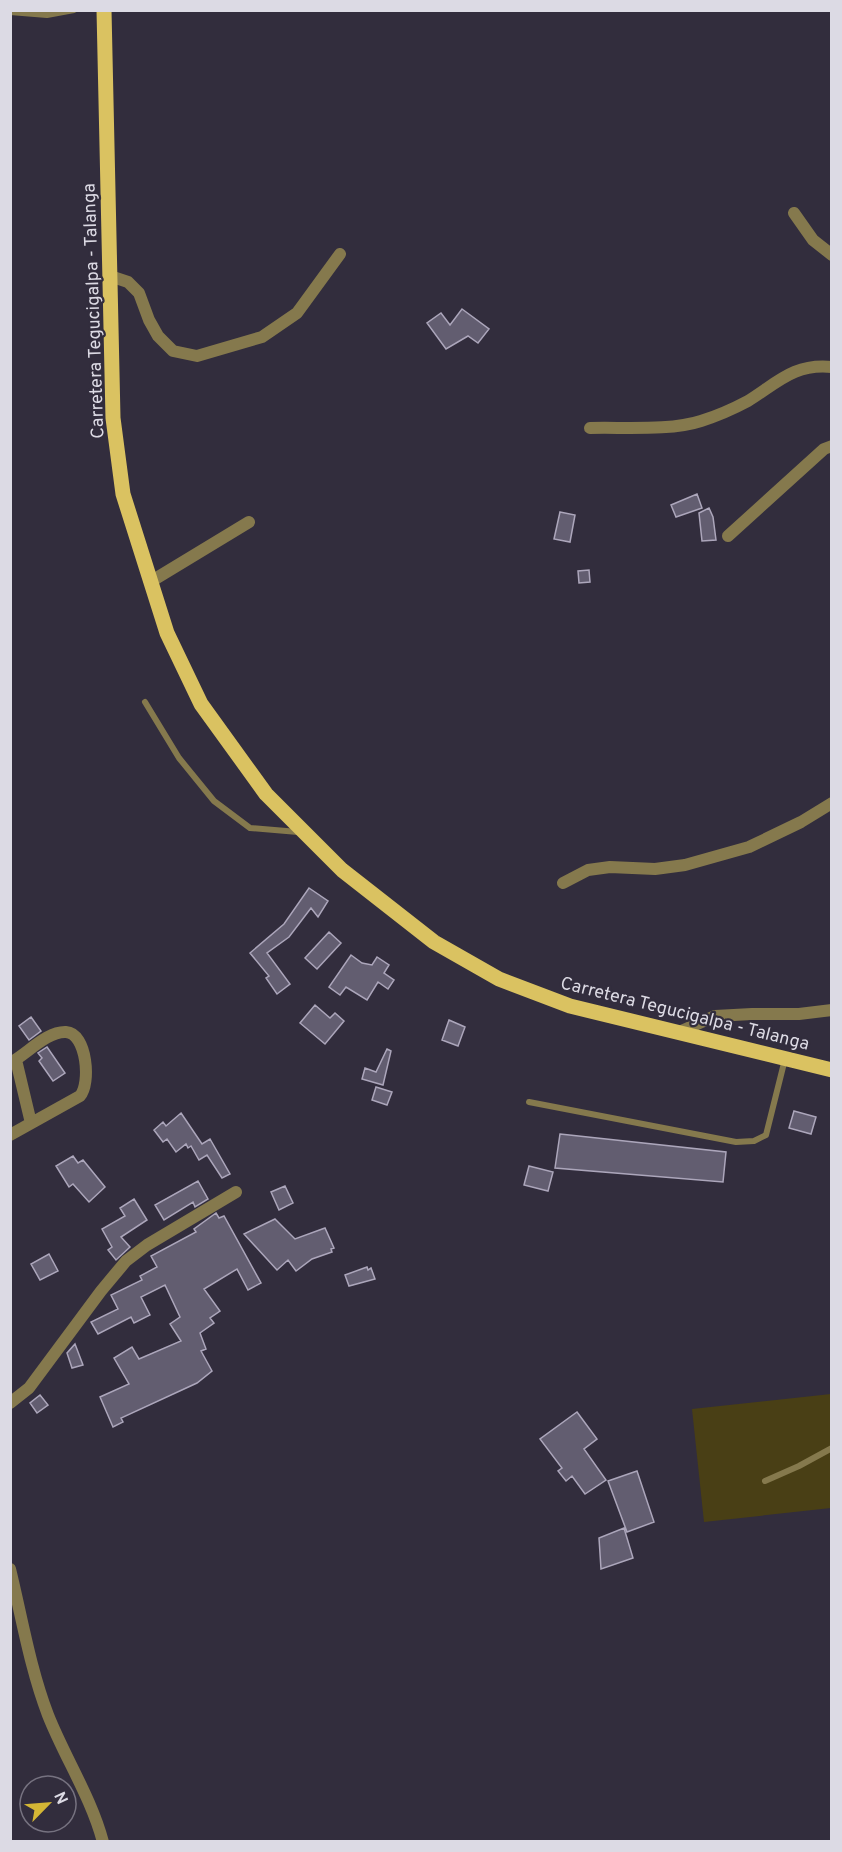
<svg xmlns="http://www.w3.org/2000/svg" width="842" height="1852" viewBox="0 0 842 1852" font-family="Overpass,sans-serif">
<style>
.green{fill:#493f15}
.building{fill:#625d70;stroke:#aca6bb;stroke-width:1.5}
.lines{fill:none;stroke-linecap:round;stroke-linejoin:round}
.lane{stroke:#85794d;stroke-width:6}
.street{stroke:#85794d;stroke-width:12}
.primary{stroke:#dac261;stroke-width:15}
.labels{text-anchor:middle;stroke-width:4.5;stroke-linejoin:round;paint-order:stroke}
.street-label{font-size:18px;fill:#dcdae4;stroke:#322d3d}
</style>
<rect width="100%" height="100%" fill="#322d3d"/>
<!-- green -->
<path class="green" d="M831 1394V1508L704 1522 692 1409Z"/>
<!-- building -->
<path class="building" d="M462 309 489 329 478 343 468 336 446 349 427 323 441 313 450 325Z
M697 494 702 508 676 517 671 505Z
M709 508 713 517 716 540 702 541 699 513Z
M560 512 575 515 570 542 554 539Z
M589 570 590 582 579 583 578 571Z
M309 888 328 901 318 917 311 908 289 937 267 953 290 984 277 994 266 978 269 976 250 953 284 924Z
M329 932 341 943 317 969 305 958Z
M351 955 362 963 372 965 377 957 389 965 384 973 394 980 388 989 378 982 367 1000 346 987 340 995 329 987Z
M315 1005 330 1018 335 1013 344 1021 325 1044 300 1023Z
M31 1017 41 1031 29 1040 19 1026Z
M449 1020 465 1027 458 1046 442 1040Z
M47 1047 65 1073 53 1081 39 1061 42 1058 38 1053Z
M387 1049 391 1051 383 1085 362 1079 365 1068 376 1072Z
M376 1087 392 1092 387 1105 372 1100Z
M794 1111 816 1117 811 1134 789 1128Z
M181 1113 202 1144 210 1139 230 1174 222 1178 207 1155 199 1160 191 1146 188 1148 186 1144 176 1152 167 1139 163 1142 154 1130 163 1122 166 1126Z
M560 1134 726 1152 723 1182 555 1168Z
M73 1156 78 1163 83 1160 105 1187 89 1202 73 1184 69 1187 56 1166Z
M529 1166 553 1172 548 1191 524 1185Z
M198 1181 208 1199 195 1207 193 1202 164 1220 155 1205Z
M285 1186 293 1203 279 1210 271 1192Z
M134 1199 147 1220 121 1237 130 1247 116 1260 108 1250 112 1247 102 1229 125 1216 120 1208Z
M216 1213 219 1218 224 1216 261 1283 248 1290 237 1269 204 1289 220 1311 210 1318 214 1323 200 1333 206 1349 201 1351 212 1371 197 1383 121 1418 123 1422 113 1427 100 1397 129 1384 114 1358 132 1347 139 1359 181 1341 170 1324 180 1317 165 1285 141 1297 150 1315 134 1323 131 1317 98 1334 91 1322 118 1309 111 1295 142 1280 140 1276 157 1267 151 1256 196 1232 194 1229Z
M275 1219 295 1239 325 1228 334 1248 331 1249 332 1252 312 1259 296 1271 288 1260 277 1270 244 1234Z
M49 1254 58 1271 40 1280 31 1264Z
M367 1267 368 1270 371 1268 375 1279 349 1286 345 1275Z
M75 1344 83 1365 72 1368 67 1353Z
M40 1395 48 1405 37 1413 30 1403Z
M577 1412 597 1439 584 1449 606 1480 585 1494 572 1476 566 1481 558 1471 562 1468 540 1439Z
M637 1471 654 1522 627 1532 608 1481Z
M624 1528 633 1558 601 1569 599 1538Z"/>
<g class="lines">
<!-- lane -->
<path class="lane" d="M10 12 47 15 74 10
M145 702 179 758 214 801 250 828 298 832
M529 1102 736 1142 754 1141 766 1135 785 1059
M765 1481 799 1466 832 1448"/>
<!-- street -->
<path class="street" d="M794 213 813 240 832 255
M110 276 128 282 139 293 149 320 158 336 173 351 197 356 262 337 297 313 340 254
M590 428C622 427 671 431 701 421 717 416 733 409 748 401 777 383 794 363 832 367
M728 536 824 449 832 446
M150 582 249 522
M563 883 588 870 610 867 655 869 685 865 749 847 801 822 832 803
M677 1033 715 1016 752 1014H799L832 1010
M16 1060 31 1123
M10 1063C27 1054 47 1031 66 1032 87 1033 91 1084 80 1096L10 1135
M10 1403 29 1388 101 1291 126 1261 147 1245 236 1192
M10 1569C22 1618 30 1668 48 1715 65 1758 91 1797 103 1842"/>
<!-- primary -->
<path class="primary" d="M104 10 113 418 123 494 167 633 201 704 266 794 342 870 434 942 499 979 570 1006 832 1070"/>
</g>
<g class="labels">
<!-- street labels -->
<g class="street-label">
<text transform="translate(93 311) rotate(-92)" y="6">Carretera Tegucigalpa - Talanga</text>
<text transform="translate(685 1013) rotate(14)" y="6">Carretera Tegucigalpa - Talanga</text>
</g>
</g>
<!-- border -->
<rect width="842" height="1852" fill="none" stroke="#dcdae4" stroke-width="24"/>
<!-- north arrow -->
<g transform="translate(48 1804) rotate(65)"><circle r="28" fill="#322d3d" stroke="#767280" stroke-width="1.5"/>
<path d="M0-4.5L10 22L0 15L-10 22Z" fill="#d4b635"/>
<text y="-9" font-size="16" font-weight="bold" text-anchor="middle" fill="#dcdae4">N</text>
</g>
</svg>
